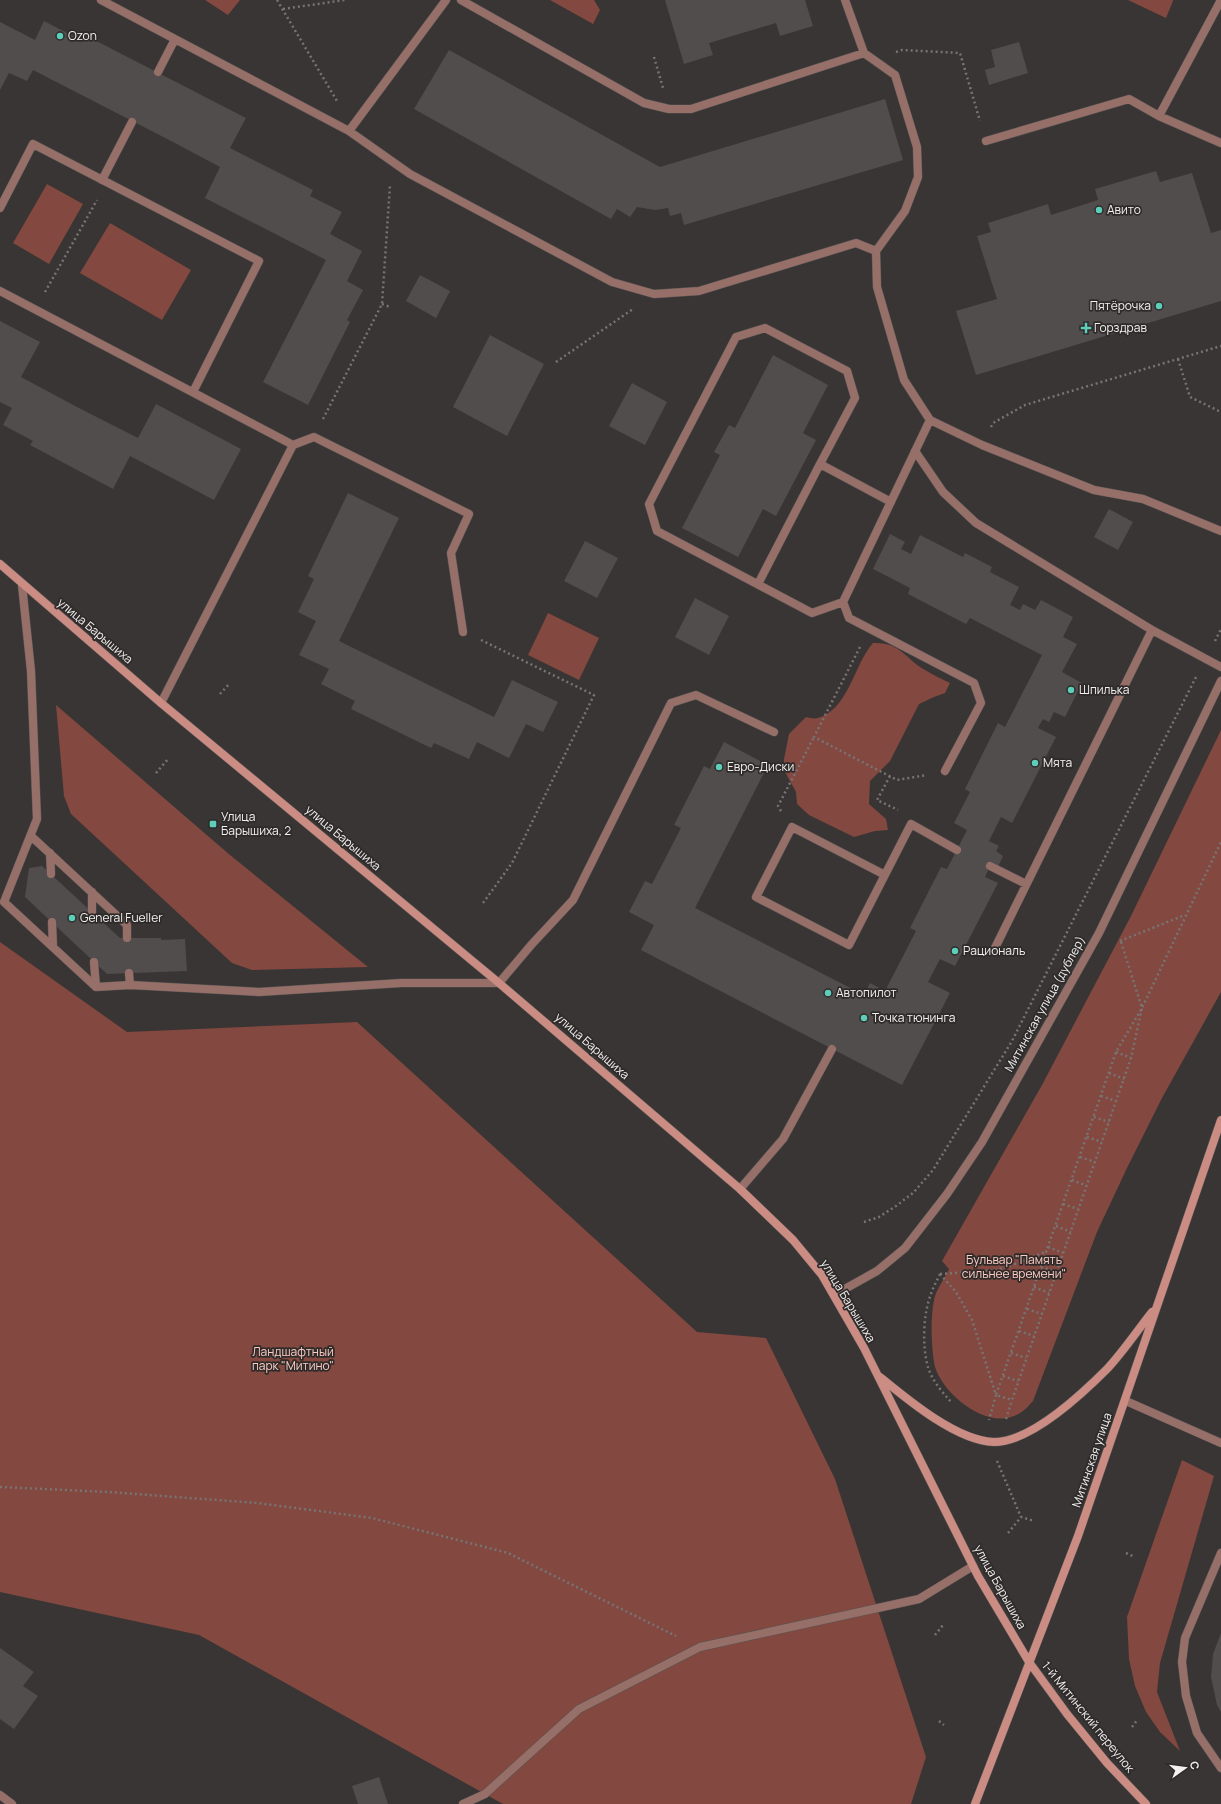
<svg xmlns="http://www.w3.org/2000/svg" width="1221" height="1804" viewBox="0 0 1221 1804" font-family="Manrope,sans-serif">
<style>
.green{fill:#83483f}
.building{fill:#514d4c}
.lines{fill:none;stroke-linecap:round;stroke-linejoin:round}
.lane-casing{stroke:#565352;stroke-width:9}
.street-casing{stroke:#565352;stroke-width:9}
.secondary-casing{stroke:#565352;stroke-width:9}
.path{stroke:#777473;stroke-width:2.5;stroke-dasharray:2 3;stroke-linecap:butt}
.lane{stroke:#966f68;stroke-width:8}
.street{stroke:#966f68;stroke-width:8}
.secondary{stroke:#cb8d83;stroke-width:8}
.poi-dot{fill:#5cceba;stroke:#2e2b2a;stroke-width:1.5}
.labels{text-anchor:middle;stroke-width:3.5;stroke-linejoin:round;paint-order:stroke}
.poi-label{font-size:12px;fill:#f3f1f0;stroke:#2e2b2a;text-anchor:start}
.street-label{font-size:12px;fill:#f3f1f0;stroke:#2e2b2a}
.park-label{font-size:12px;fill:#fdcbc2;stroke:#2e2b2a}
</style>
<rect width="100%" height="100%" fill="#383534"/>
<!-- green -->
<path class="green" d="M205 0H240L228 15Z
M550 0H594L600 10 593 24Z
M1128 0H1173V1L1166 18Z
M47 184 83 204 49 264 13 243Z
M110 223 191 270 162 320 80 273Z
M548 613 599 638 579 680 528 655Z
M873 643C901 642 904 658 925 670 933 675 942 679 950 683L945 693 934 697 919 704 890 761 870 781 869 804 886 819 888 830 875 831 854 837 809 815 797 804 796 792 784 770V759L789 734 806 717C809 718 815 719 818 718 849 709 854 664 873 643Z
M56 705 230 855 368 967 252 970 232 963 71 814 64 796Z
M1221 730V992L1162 1098 1127 1168 1097 1232 1033 1401C1027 1408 1020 1415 1011 1417 982 1426 943 1393 935 1367 931 1349 930 1314 935 1296 938 1287 945 1278 949 1269L942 1261 1042 1085 1131 916Z
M0 942 127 1032 357 1022 697 1332 766 1338 835 1479 926 1757 911 1804H503L199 1635 0 1592Z
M1182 1460 1214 1476 1160 1663 1157 1692 1180 1751 1160 1732 1146 1712 1135 1686 1129 1659 1127 1617Z"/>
<!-- building -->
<path class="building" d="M665 0H805L813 26 780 36 776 23 709 43 713 55 684 64Z
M44 21 73 36 75 30 246 118 230 148 313 190 310 196 342 212 330 234 362 251 347 281 363 290 347 320 350 322 308 405 263 382 326 260 205 198 220 167 173 142 33 70 27 81 9 73 0 90V22L35 40Z
M1019 42 1028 73 989 85 985 70 995 67 991 50Z
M449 50 660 167 885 99 903 160 684 225 681 213 670 216 668 208 655 210 637 207 630 217 617 209 611 219 414 109Z
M1156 171 1160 182 1192 173 1211 233 1221 230V301L976 375 956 311 997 299 977 236 991 232 988 223 1048 204 1051 215 1098 200 1095 189Z
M420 275 450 291 436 318 406 301Z
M0 321 40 342 21 377 77 407 138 438 156 404 241 449 214 500 130 456 113 489 30 445 33 441 3 425 12 408 0 402Z
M490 335 544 364 507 436 453 407Z
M773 355 828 385 803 433 816 440 776 516 763 509 738 557 682 528 720 455 714 452 729 425 735 428Z
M632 383 667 402 645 445 609 426Z
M348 493 399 518 339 641 494 717 512 680 558 702 543 732 526 724 509 758 477 742 469 759 434 743 431 748 351 709 355 701 321 684 329 669 299 655 316 621 298 612 314 579 308 576Z
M1109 509 1133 522 1118 550 1094 537Z
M890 534 905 542 901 549 911 554 920 535 963 557 965 553 992 567 990 572 1019 587 1010 605 1020 610 1023 604 1035 610 1041 600 1073 617 1063 637 1077 644 1062 672 1082 683 1065 717 1054 712 1049 722 1043 719 1038 728 1056 737 1012 823 1001 817 989 841 999 846 996 851 1003 856 998 867 991 864 985 877 998 883 955 966 940 959 928 982 950 993 902 1085 641 950 654 925 629 912 645 881 652 884 681 828 674 825 704 766 710 769 724 742 768 765 695 908 864 995 870 983 885 991 916 931 910 928 941 867 947 869 967 830 954 823 970 792 965 789 998 723 1005 727 1042 655 970 618 966 624 908 594 910 588 873 569Z
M585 541 618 558 597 598 564 581Z
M695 598 729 616 709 655 675 637Z
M42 866 120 938H161V940L185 939 187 971 107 974 25 897 29 868Z
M1221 1633V1712L1217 1705 1211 1677 1213 1654Z
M0 1648 34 1672 23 1686 38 1696 14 1729 0 1719Z
M379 1777 388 1804H358L352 1786Z"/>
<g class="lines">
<!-- lane casing -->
<g class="lane-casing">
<path id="lane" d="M101 0 349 131 410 174 612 282 654 294 699 291 856 243 876 251 877 287 904 380 930 420 982 445 1094 490 1143 499 1221 531
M461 0 644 103 669 109H691L864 53 895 75 917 147 918 177 905 211 876 251
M845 0 864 53
M158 72 175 39
M1159 116 1221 0
M349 131 446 0
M986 141 1129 99 1159 116 1221 143
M102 180 132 122
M0 208 33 144 259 261 193 392
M0 291 293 445
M930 420 843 602 849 618 974 683 981 703 945 771
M915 451 943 492 976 523 1152 630 1221 667
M758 584 820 464
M22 585 31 671 37 819 4 902 96 987 130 985 259 992 401 983H499L532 944 573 900 671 703 696 695 774 732
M843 602 812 613 657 531 649 504 736 337 765 328 847 371 855 398 820 464 891 502
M161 703 293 445 314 437 469 514 451 553 463 632
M31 836 127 925V938
M50 853 51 874
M990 866 1026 884
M885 875 792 827 756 897 849 945 911 824 957 850
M92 892V913
M52 922 53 947
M994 950 1152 630
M94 962 96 987
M129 973 130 985
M740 1189 783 1139 832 1049
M1126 1401 1221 1443
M1221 1553 1185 1638 1182 1662 1186 1696 1197 1733 1221 1768
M0 1795 12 1804
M463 1804 485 1794 579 1709 700 1647 919 1599 973 1566"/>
</g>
<!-- street casing -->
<g class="street-casing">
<path id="street" d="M834 1295 877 1271 905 1248 947 1194 982 1142 1099 933 1221 681"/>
</g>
<!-- secondary casing -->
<g class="secondary-casing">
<path id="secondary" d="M0 564 161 703 499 983 740 1189 793 1240 822 1275 864 1348 978 1576 1029 1662 1067 1714 1107 1763 1146 1804
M880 1377C908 1400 957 1441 994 1442 1031 1442 1082 1394 1107 1369 1123 1352 1137 1331 1152 1312
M975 1804 1078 1536 1221 1120"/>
</g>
<!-- path -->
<path class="path" d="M277 0 337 101
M283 9 345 0
M896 52 902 50 960 53 980 121
M654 57 663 88
M45 292 97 200
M382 304 390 307
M1178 359 1190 397 1221 412
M556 362 633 309
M323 419 382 304 390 185
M991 427 993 423 1025 405 1221 346
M481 640 594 695 512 863 483 903
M1215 641 1221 629
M860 647 814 737 897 780 927 775
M220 694 229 684
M156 773 169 758
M890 776 877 800 898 810
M781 811 778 806 814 737
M1120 941 1185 915
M1121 942 1142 1008 1131 1058 1012 1400 996 1395 1116 1052 1142 1008 1221 842
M1116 1052 1131 1058
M1109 1073 1124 1079
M1101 1096 1116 1101
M1094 1117 1109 1122
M1087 1137 1102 1142
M1080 1157 1095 1162
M1072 1180 1087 1186
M1063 1204 1078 1209
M864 1222 879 1217 896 1206 913 1193 933 1170 1012 1041 1196 677
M1056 1226 1071 1232
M1048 1247 1063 1253
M1041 1267 1057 1272
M940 1274C937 1281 933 1287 931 1294 923 1314 922 1347 928 1367 932 1381 943 1393 952 1403
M940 1274 956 1292 972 1320 996 1395 989 1420
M940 1274 996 1270 1024 1261 1047 1251
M1034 1287 1049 1293
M1027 1309 1042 1314
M1019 1331 1034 1336
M1011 1353 1026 1358
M1003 1376 1018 1381
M1006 1419 1012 1400
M997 1461 1021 1517
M0 1487 109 1492 257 1503 372 1518 508 1553 676 1636
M1008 1533 1021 1517 1034 1521
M1126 1553 1135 1557
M935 1635 943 1625
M939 1721 944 1725
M1132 1727 1138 1719"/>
<!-- lane -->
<use href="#lane" class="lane"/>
<!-- street -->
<use href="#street" class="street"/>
<!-- secondary -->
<use href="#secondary" class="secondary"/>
</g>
<!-- markers -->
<g class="poi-dot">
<circle cx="60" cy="36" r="4"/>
<circle cx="1099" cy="210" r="4"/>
<circle cx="1159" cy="306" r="4"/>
<path d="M1084 322h4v4h4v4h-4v4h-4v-4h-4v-4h4z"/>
<circle cx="1071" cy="690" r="4"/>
<circle cx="1035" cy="763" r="4"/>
<circle cx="719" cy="767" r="4"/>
<rect x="209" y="820" width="8" height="8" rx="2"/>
<circle cx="72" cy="918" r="4"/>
<circle cx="955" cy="951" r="4"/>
<circle cx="828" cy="993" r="4"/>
<circle cx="864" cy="1018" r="4"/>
</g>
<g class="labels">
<!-- poi labels -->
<g class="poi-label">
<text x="68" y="40">Ozon</text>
<text x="1107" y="214">Авито</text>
<text x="1151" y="310" text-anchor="end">Пятёрочка</text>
<text x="1094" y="332">Горздрав</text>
<text x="1079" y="694">Шпилька</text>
<text x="1043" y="767">Мята</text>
<text x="727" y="771">Евро-Диски</text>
<text x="221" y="821">Улица<tspan x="221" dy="14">Барышиха, 2</tspan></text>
<text x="80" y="922">General Fueller</text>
<text x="963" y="955">Рациональ</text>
<text x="836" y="997">Автопилот</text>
<text x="872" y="1022">Точка тюнинга</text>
</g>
<!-- street labels -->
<g class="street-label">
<text transform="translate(95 631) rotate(40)" y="4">улица Барышиха</text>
<text transform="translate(343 838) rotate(40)" y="4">улица Барышиха</text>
<text transform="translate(1045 1004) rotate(-61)" y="4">Митинская улица (дублер)</text>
<text transform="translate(592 1046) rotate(41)" y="4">улица Барышиха</text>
<text transform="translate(848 1301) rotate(59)" y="4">улица Барышиха</text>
<text transform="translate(1092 1460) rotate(-71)" y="4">Митинская улица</text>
<text transform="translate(1000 1587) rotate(61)" y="4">улица Барышиха</text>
<text transform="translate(1088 1717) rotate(51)" y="4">1-й Митинский переулок</text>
</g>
<!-- park labels -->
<g class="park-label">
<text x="1014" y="1264">Бульвар "Память<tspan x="1014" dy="14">сильнее времени"</tspan></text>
<text x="293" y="1356">Ландшафтный<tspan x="293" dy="14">парк "Митино"</tspan></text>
</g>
</g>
<!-- north arrow -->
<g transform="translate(1185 1768) rotate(76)" stroke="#2e2b2a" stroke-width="3" paint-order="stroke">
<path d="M0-3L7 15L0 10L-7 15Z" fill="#f3f1f0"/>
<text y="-6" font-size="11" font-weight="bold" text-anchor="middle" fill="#f3f1f0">С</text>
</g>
</svg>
